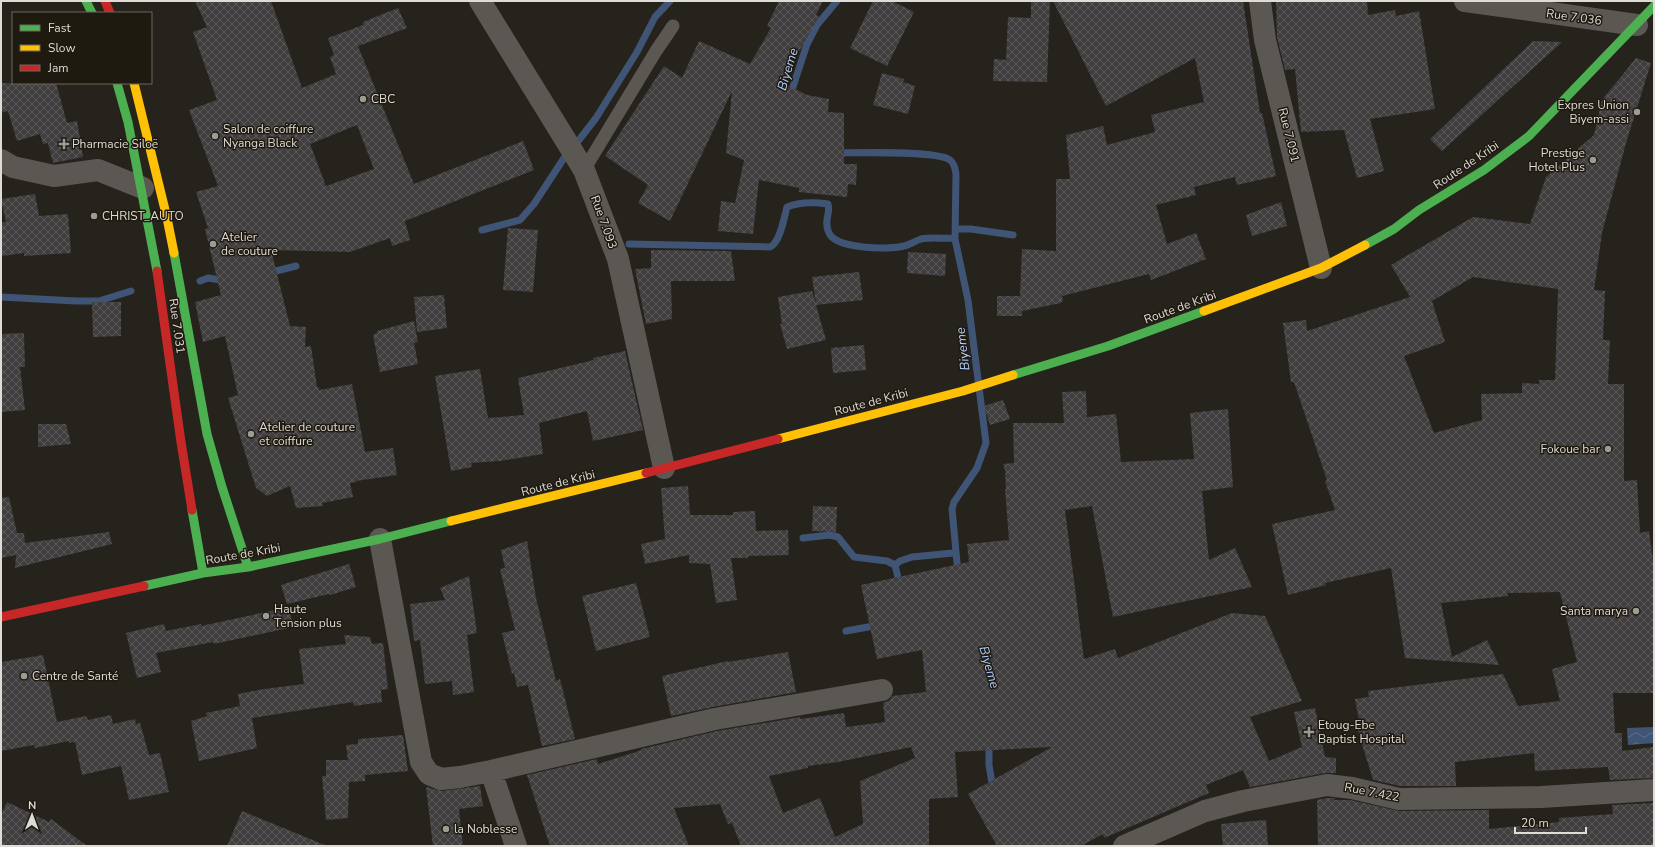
<svg xmlns="http://www.w3.org/2000/svg" width="1655" height="847" viewBox="0 0 1655 847" font-family="'Nunito Sans',sans-serif">
<style>
.water{fill:url(#water-waves)}
.lines{fill:none;stroke-linecap:round;stroke-linejoin:round}
.stream{stroke:#405575;stroke-width:7}
.building{fill:url(#building-cross-hatch);fill-rule:evenodd}
.lane{stroke:#5b5853;stroke-width:13}
.street{stroke:#5b5853;stroke-width:22}
.fast{stroke:#4caf50;stroke-width:9}
.slow{stroke:#ffc107;stroke-width:9}
.jam{stroke:#c62828;stroke-width:9}
.poi-dot{fill:#9e9a94;stroke:#1f1a10;stroke-width:1.5}
.labels{text-anchor:middle;stroke-width:3;stroke-linejoin:round;paint-order:stroke}
.street-label{font-size:12px;fill:#dfdbd5;stroke:#1f1a10}
.poi-label{font-size:12px;fill:#dfdbd5;stroke:#1f1a10;text-anchor:start}
.water-label{font-size:13px;font-style:italic;fill:#afceff;stroke:#1f1a10}
</style>
<defs>
<pattern id="water-waves" width="16" height="10" patternUnits="userSpaceOnUse"><rect width="16" height="10" fill="#405575"/><path d="M0 5q4-4 8 0t8 0" fill="none" stroke="#5b6d88"/></pattern>
<pattern id="building-cross-hatch" width="8" height="8" patternUnits="userSpaceOnUse"><rect width="8" height="8" fill="#403e3e"/><path d="M0 0l8 8M0 8l8-8" fill="none" stroke="#5b5959"/></pattern>
</defs>
<rect width="100%" height="100%" fill="#26221c"/>
<!-- water -->
<path class="water" d="M1654 727V743L1628 745 1627 728Z"/>
<g class="lines">
<!-- stream -->
<path class="stream" d="M790 96 807 44 817 25 837 1
M579 140 596 118 637 52 655 17 670 1
M834 153C855 153 937 150 950 160 955 164 955 169 956 174L955 239 968 300 986 443 977 468 954 502 952 509 958 573
M958 229H971L1013 235
M482 230 520 220 534 204 564 158
M629 244 770 247C780 243 784 218 787 207 800 202 813 202 828 204 831 213 823 221 829 233 836 249 889 250 904 246 910 245 915 241 921 239 932 237 944 239 955 238
M268 273 296 266
M200 281 208 278 227 281
M1 297 76 301H99L131 291
M803 538 830 535 838 537 854 557 887 561 895 565
M895 565 900 586
M895 565 900 561 912 557 953 553
M846 631 879 625
M989 742V765L993 789"/>
</g>
<!-- building -->
<path class="building" d="M195 1H271L302 88 336 74 330 57 334 55 328 38 363 25V22L398 8 407 28 358 46 414 184 523 141 534 170 405 221 410 240 392 246 390 238 350 252 271 250 290 326 306 327 305 347 311 346 317 387H319V390L352 384 365 452 393 448 397 475 356 481 357 482 350 483 353 497 322 503 323 506 296 508 290 486 267 496 256 488 228 398 238 395 225 336 203 342 195 302 221 295 205 229 208 228 196 192 218 186 189 110 217 100 193 32 207 27ZM357 125 374 169 326 186 310 144Z
M779 1H823L816 15 819 17 781 82 807 95 829 99 828 112 844 113V164H857L856 185 848 184 847 197 799 192V188L759 180 753 234 718 231 721 201 735 203 744 160 726 153 732 91 670 221 638 203 648 185 605 156 664 66 682 78 699 41 750 64 771 28 767 26Z
M873 1H892L914 12 887 66 850 48Z
M1031 1H1050L1047 82 993 81 994 59 1006 60 1008 17 1031 18Z
M1053 1H1243L1260 113H1262L1276 176 1237 185 1235 177 1194 187 1196 195 1156 205 1167 244 1196 233 1206 259 1151 280 1149 274 1062 296 1063 301 1061 302V303L1022 311V316H997V296H1020L1022 249 1056 251V179H1070L1066 135 1103 126 1107 145 1155 132 1151 115 1204 102 1195 58 1106 106Z
M1276 1H1367L1368 15 1395 10 1396 16 1419 11 1435 109 1370 119 1384 171 1357 178 1344 130 1301 132 1295 69 1285 70 1277 37Z
M1533 41 1562 42 1442 151 1430 139Z
M1636 58 1651 63 1626 143 1602 233 1594 290 1605 291 1603 340H1610L1608 384H1624V481L1637 480 1640 533 1649 531 1654 568V693H1613L1615 733H1622V751L1654 747V778L1610 780 1608 767 1535 771 1534 753 1455 762 1456 786H1400L1373 780 1355 721 1359 720 1355 699 1369 697 1368 691 1503 674 1518 706 1560 701 1552 669 1577 662 1560 592 1507 593 1508 596 1441 603 1452 657 1487 640 1499 665 1405 658 1391 568 1325 583 1326 585 1288 595 1272 524 1335 510 1325 481 1327 480 1294 382H1291L1283 323 1306 320 1307 331 1410 297 1391 265 1473 217 1530 224 1546 177 1594 135 1602 100ZM1473 277 1558 289 1555 380H1539V384L1522 383V393L1481 394 1482 420 1434 433 1404 356 1445 342 1432 301Z
M882 73 904 79 903 82 915 86 908 114 873 105Z
M1 83H56L67 123 77 121 83 157 53 163 48 143 43 144 40 134 17 141 8 111 1 113Z
M35 194 39 216 68 214 71 253 24 256V253L2 256 1 222H6L1 199Z
M1281 202 1287 226 1252 236 1246 215Z
M508 228 538 230 533 292 503 290Z
M651 250 731 251 735 281H671L672 319 646 324 635 269 651 268Z
M908 252 946 254 945 276 907 273Z
M859 272 863 300 816 305 826 340 787 349 780 324H782L778 297 812 291 816 303 812 277Z
M444 295 447 328 417 332 414 297Z
M92 302H121V336L93 337Z
M414 321 418 342 414 343 418 364 380 372 373 335 377 333V331Z
M24 333 25 367H20L25 410 1 412V334Z
M864 345 866 370 833 373 831 348Z
M625 351 643 430 593 441 587 411 539 423 543 454 500 461 471 463 472 467 451 471 435 376 480 369 488 418 524 415 518 378 594 360 593 358Z
M1086 391 1087 417 1116 414 1121 462 1194 459 1190 413 1228 409 1233 487 1202 491 1209 560 1235 548 1252 587 1113 617 1092 506 1065 510 1084 659 1115 649 1118 658 1232 613 1265 616 1302 701 1250 717 1269 761 1302 747 1294 712 1315 708 1325 757 1336 758V773H1325L1250 787 1243 770 1206 785 1209 793 1104 838 1103 834 1081 846H997L968 794 1052 747 955 752 958 797 929 799V846H741L732 823 728 824 720 804 674 808 689 846H550L527 775 597 759 598 764 642 750 641 749 717 731 800 717V719L844 713 846 727 885 722 883 703 890 700 892 696 926 692 922 650 877 659 861 585 969 562 967 544 1009 540 1005 489H1006L1005 472 1006 473 1003 464 1014 463 1013 423H1064L1062 392ZM911 747 915 758 860 781 863 824 835 837 820 798 783 813 769 776 808 768V766L838 762Z
M1003 400 1010 419 990 425 984 406Z
M38 424H66L71 444 38 447Z
M688 486 690 515H733V512L755 511 756 531 788 530 789 555 748 556V558H731L737 600 716 603 710 564 689 563V555L645 564 641 544 665 539 661 488Z
M9 497 17 533H24L25 543 109 532 112 544 15 568 16 555 1 558V498Z
M813 506 837 507 836 532 812 531Z
M527 541 536 598 556 681 560 679 575 739 542 746 528 685 517 687 514 673 512 674 502 633 515 630 500 569 505 568 501 550Z
M349 564 356 587 330 595 329 594 287 604 281 585Z
M469 576 477 633 467 635 474 692 453 695 452 681 425 684 420 640 414 641 410 604 445 600 440 588Z
M636 583 650 637 596 651 582 596Z
M289 607 293 627 214 644 213 642 156 653 161 672 137 678 126 633 164 624 166 631 201 624V626Z
M344 635 370 637 372 644 383 643 388 689 381 690 382 702 354 706 353 702 252 718 257 748 199 761 191 721 207 716 206 713 240 706 238 694 264 689 304 684 299 649 346 644Z
M788 652 796 692 713 707 671 716 662 676 728 661V662Z
M43 655 57 722 86 716 88 720 111 715 113 724 135 719 136 724 140 723 149 755 160 753 169 792 129 800 121 766 82 775 75 742 69 743V741L35 748 34 745 1 751V662Z
M403 735 408 771 365 775V781L349 782 348 818 326 820 322 776H326V760H348L346 745 358 744V739Z
M480 786 483 806 459 809 463 846H433L426 787 442 791Z
M1327 798H1335L1334 800H1350L1399 811 1489 810V829L1559 822V818L1613 814 1612 805 1654 803V846H1318L1317 800Z
M7 802 49 822 51 819 87 846H1V815Z
M242 811 325 845V846H227Z
M1266 820 1268 846H1223L1221 824Z"/>
<g class="lines">
<!-- lane -->
<path class="lane" d="M584 170 656 51 673 26"/>
<!-- street -->
<path class="street" d="M480 1 584 170 618 259 664 468
M1260 1 1265 40 1321 268
M1465 1 1637 25
M1 160 13 167 54 176 98 170 143 188
M380 539 421 762 429 774 441 779 460 777 491 771 715 719 882 690
M491 771 516 846
M1124 846 1205 811 1243 801 1327 785 1352 788 1399 799 1541 797 1654 790"/>
<!-- fast -->
<path class="fast" d="M86 1 92 13
M117 83 128 122 157 271
M1365 245 1394 229 1419 210 1484 170 1529 136 1654 6
M174 253 207 434 222 487 248 567
M1013 375 1108 346 1204 311
M192 510 203 573
M144 586 203 573 248 567 380 539 451 521"/>
<!-- slow -->
<path class="slow" d="M134 83 167 218 174 253
M1204 311 1321 268 1365 245
M778 439 963 391 1013 375
M451 521 646 473"/>
<!-- jam -->
<path class="jam" d="M105 1 110 13
M157 271 181 442 192 510
M646 473 778 439
M1 617 144 586"/>
</g>
<!-- markers -->
<g class="poi-dot">
<circle cx="363" cy="99" r="4"/>
<circle cx="1637" cy="112" r="4"/>
<circle cx="215" cy="136" r="4"/>
<path d="M62 138h4v4h4v4h-4v4h-4v-4h-4v-4h4z"/>
<circle cx="1593" cy="160" r="4"/>
<circle cx="94" cy="216" r="4"/>
<circle cx="213" cy="244" r="4"/>
<circle cx="251" cy="434" r="4"/>
<circle cx="1608" cy="449" r="4"/>
<circle cx="1636" cy="611" r="4"/>
<circle cx="266" cy="616" r="4"/>
<circle cx="24" cy="676" r="4"/>
<path d="M1307 726h4v4h4v4h-4v4h-4v-4h-4v-4h4z"/>
<circle cx="446" cy="829" r="4"/>
</g>
<g class="labels">
<!-- street labels -->
<g class="street-label">
<text transform="translate(1574 17) rotate(8)" y="4">Rue 7.036</text>
<text transform="translate(1289 135) rotate(76)" y="4">Rue 7.091</text>
<text transform="translate(1466 165) rotate(-34)" y="4">Route de Kribi</text>
<text transform="translate(604 222) rotate(70)" y="4">Rue 7.093</text>
<text transform="translate(1180 307) rotate(-20)" y="4">Route de Kribi</text>
<text transform="translate(177 326) rotate(82)" y="4">Rue 7.031</text>
<text transform="translate(871 402) rotate(-15)" y="4">Route de Kribi</text>
<text transform="translate(558 483) rotate(-14)" y="4">Route de Kribi</text>
<text transform="translate(243 554) rotate(-10)" y="4">Route de Kribi</text>
<text transform="translate(1372 792) rotate(11)" y="4">Rue 7.422</text>
</g>
<!-- poi labels -->
<g class="poi-label">
<text x="371" y="103">CBC</text>
<text x="1629" y="109" text-anchor="end">Expres Union<tspan x="1629" dy="14">Biyem-assi</tspan></text>
<text x="223" y="133">Salon de coiffure<tspan x="223" dy="14">Nyanga Black</tspan></text>
<text x="72" y="148">Pharmacie Siloë</text>
<text x="1585" y="157" text-anchor="end">Prestige<tspan x="1585" dy="14">Hotel Plus</tspan></text>
<text x="102" y="220">CHRIST_AUTO</text>
<text x="221" y="241">Atelier<tspan x="221" dy="14">de couture</tspan></text>
<text x="259" y="431">Atelier de couture<tspan x="259" dy="14">et coiffure</tspan></text>
<text x="1600" y="453" text-anchor="end">Fokoue bar</text>
<text x="274" y="613">Haute<tspan x="274" dy="14">Tension plus</tspan></text>
<text x="1628" y="615" text-anchor="end">Santa marya</text>
<text x="32" y="680">Centre de Santé</text>
<text x="1318" y="729">Etoug-Ebe<tspan x="1318" dy="14">Baptist Hospital</tspan></text>
<text x="454" y="833">la Noblesse</text>
</g>
<!-- water labels -->
<g class="water-label">
<text transform="translate(787 69) rotate(-73)" y="5">Biyeme</text>
<text transform="translate(962 349) rotate(-97)" y="5">Biyeme</text>
<text transform="translate(990 667) rotate(74)" y="5">Biyeme</text>
</g>
</g>
<!-- border -->
<rect width="1655" height="847" fill="none" stroke="#dfdbd5" stroke-width="4"/>
<!-- legend -->
<rect x="12" y="12" width="140" height="72" fill="#1f1a10" stroke="#6c675f"/>
<rect x="20" y="25" width="20" height="6" fill="#4caf50" stroke="#6c675f"/>
<text x="48" y="32" font-size="12" fill="#dfdbd5">Fast</text>
<rect x="20" y="45" width="20" height="6" fill="#ffc107" stroke="#6c675f"/>
<text x="48" y="52" font-size="12" fill="#dfdbd5">Slow</text>
<rect x="20" y="65" width="20" height="6" fill="#c62828" stroke="#6c675f"/>
<text x="48" y="72" font-size="12" fill="#dfdbd5">Jam</text>
<!-- north arrow -->
<g transform="translate(32 815) rotate(1)" stroke="#1f1a10" stroke-width="3" paint-order="stroke">
<path d="M0-3L7 15L0 10L-7 15Z" fill="#dfdbd5"/>
<text y="-6" font-size="11" font-weight="bold" text-anchor="middle" fill="#dfdbd5">N</text>
</g>
<!-- scale -->
<path d="M1515 827v6h71v-6" fill="none" stroke="#dfdbd5" stroke-width="2"/>
<text x="1521" y="827" font-size="12" fill="#dfdbd5" stroke="#1f1a10" stroke-width="3" paint-order="stroke">20 m</text>
</svg>
